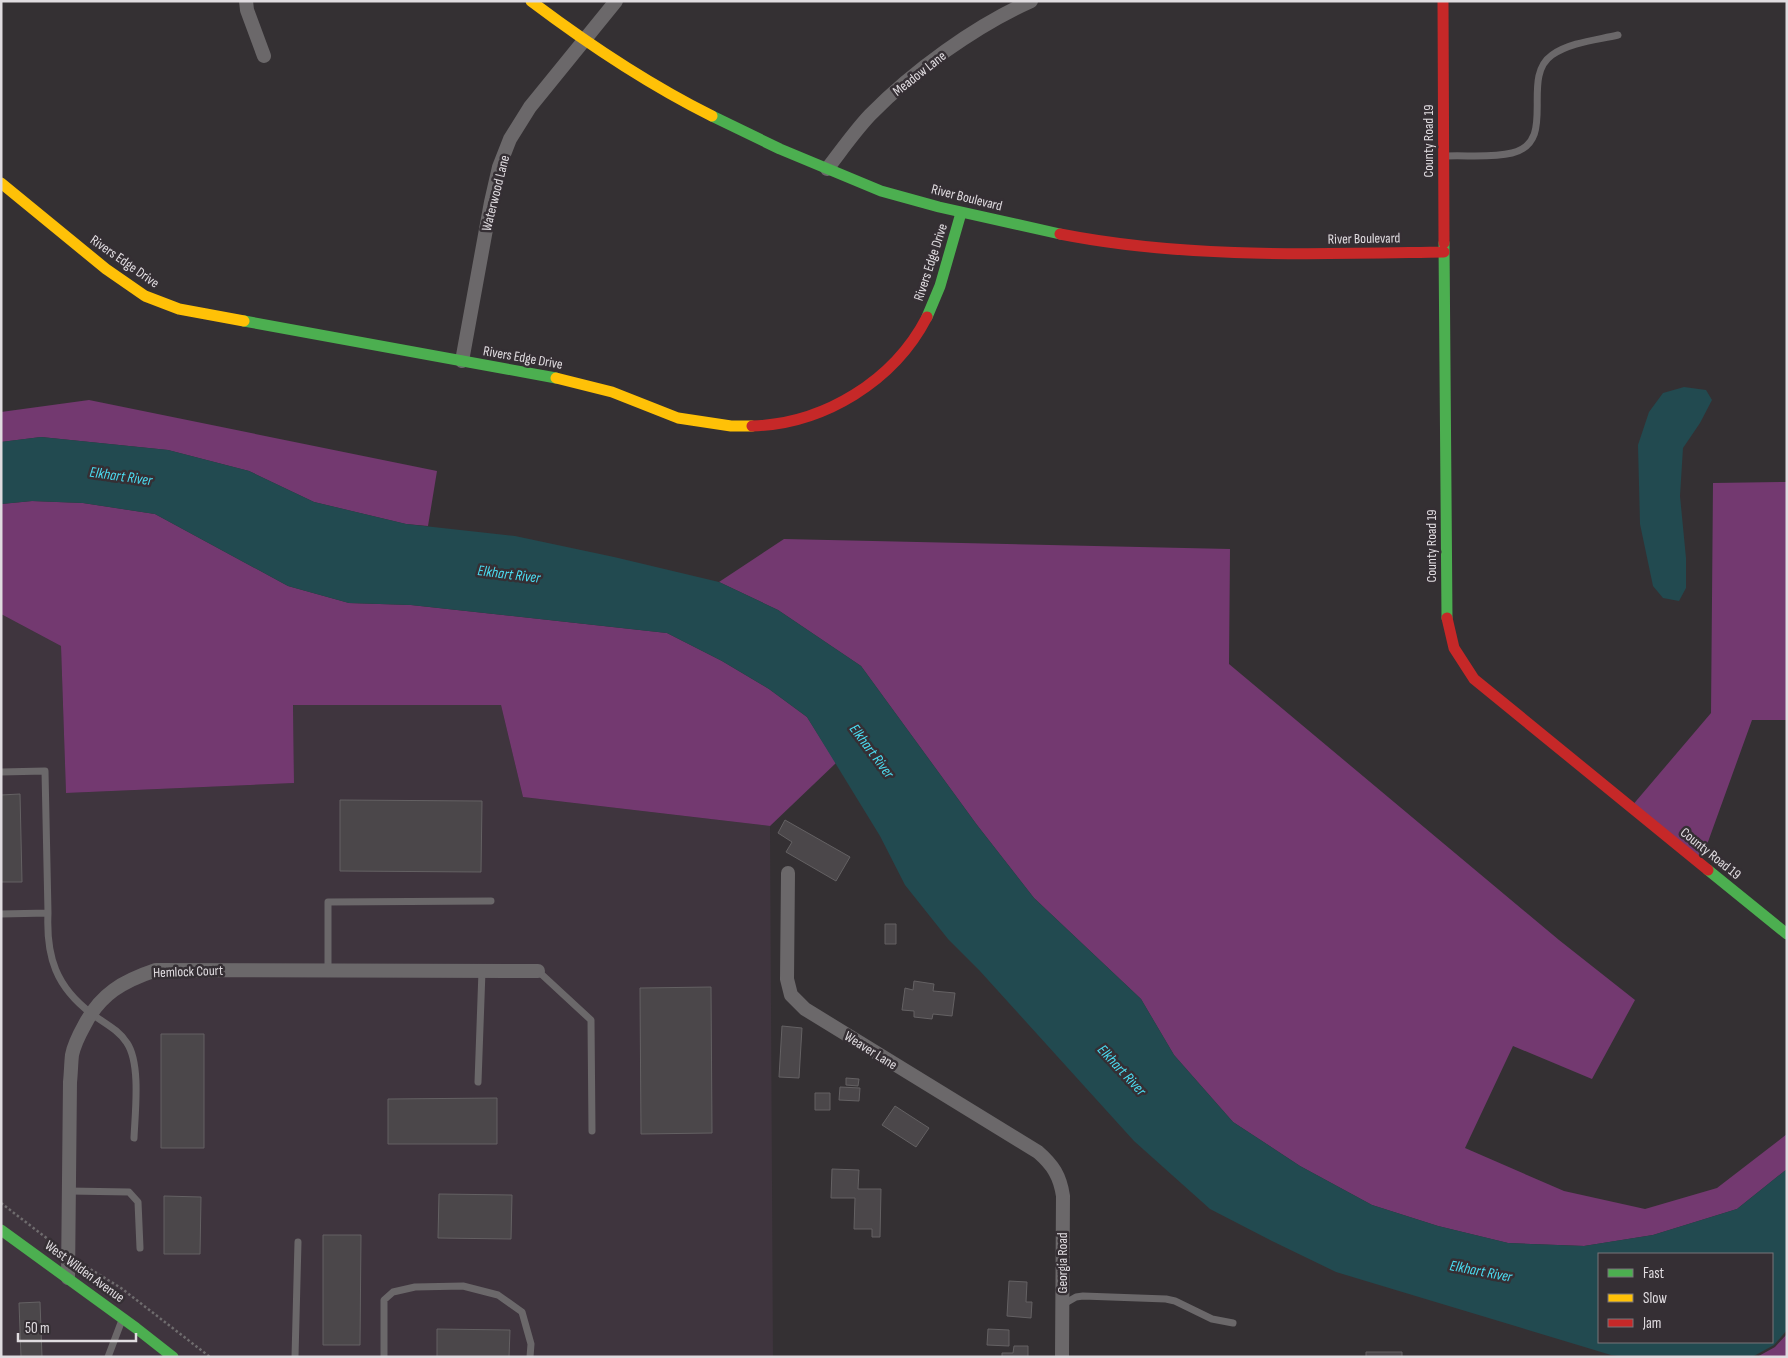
<svg xmlns="http://www.w3.org/2000/svg" width="1788" height="1358" viewBox="0 0 1788 1358" font-family="'Sofia Sans Condensed',sans-serif">
<style>
.built{fill:#3f353e}
.forest{fill:#733970}
.water{fill:#224a50;fill-rule:evenodd}
.building{fill:#4b474a;stroke:#646163}
.lines{fill:none;stroke-linecap:round;stroke-linejoin:round}
.path{stroke:#6f6c6e;stroke-width:2.5;stroke-dasharray:2.5 2.5;stroke-linecap:butt}
.lane{stroke:#6b686a;stroke-width:7}
.street{stroke:#6b686a;stroke-width:14}
.fast{stroke:#4caf50;stroke-width:11}
.slow{stroke:#ffc107;stroke-width:11}
.jam{stroke:#c62828;stroke-width:11}
.labels{text-anchor:middle;stroke-width:5;stroke-linejoin:round;paint-order:stroke}
.street-label{font-size:14px;fill:#e0dce0;stroke:#352f34}
.water-label{font-size:15px;font-style:italic;fill:#4bddf2;stroke:#352f34}
</style>
<rect width="100%" height="100%" fill="#343033"/>
<!-- built -->
<path class="built" d="M1 614 61 646 66 793 294 783 293 705H501L523 797 770 826 773 1357H1Z"/>
<!-- forest -->
<path class="forest" d="M89 400 437 471 428 526 406 524 314 502 249 471 168 450 41 437 1 442V412Z
M1787 482V720H1752L1700 864 1631 807 1711 713 1713 483Z
M32 501 83 503 155 514 288 586 349 603 411 605 667 633 722 661 769 689 807 717 836 763 770 826 523 797 501 705H293L294 783 66 793 61 646 1 614V504Z
M784 539 1230 549 1229 664 1559 940 1635 1000 1592 1079 1513 1046 1465 1148 1564 1191 1645 1209 1717 1188 1787 1134V1169L1737 1209 1653 1235 1584 1246 1508 1243 1438 1226 1372 1205 1300 1166 1233 1122 1174 1055 1141 999 1034 898 977 825 861 666 778 610 719 582Z
M1787 1334V1357H1757L1775 1347Z"/>
<!-- water -->
<path class="water" d="M1684 387 1706 390 1712 400 1700 423 1683 448 1680 496 1686 558V588L1679 601 1663 598 1653 586 1640 524 1638 445 1649 412 1663 393Z
M41 437 168 450 249 471 314 502 406 524 515 536 614 557 719 582 778 610 861 666 977 825 1034 898 1141 999 1174 1055 1233 1122 1300 1166 1372 1205 1438 1226 1508 1243 1584 1246 1653 1235 1737 1209 1787 1169V1330L1774 1345 1752 1357H1626L1611 1355 1336 1272 1272 1241 1210 1209 1134 1141 979 970 948 939 905 885 880 836 807 717 769 689 722 661 667 633 411 605 349 603 288 586 155 514 83 503 32 501 1 504V442ZM1599 1254H1772V1342H1599Z"/>
<!-- building -->
<path class="building" d="M20 794 22 882H1V795Z
M340 800 482 801 481 872 340 871Z
M785 820 850 857 836 881 786 852 792 842 778 833Z
M885 924H896V944H885Z
M914 981 934 984 933 991 955 993 952 1016 933 1014 932 1019 914 1017V1011L902 1010 905 988 913 990Z
M711 987 712 1133 641 1134 640 988Z
M782 1026 802 1028 799 1078 779 1077Z
M161 1034H204V1148H161Z
M846 1078 859 1079 858 1086 846 1085Z
M840 1087 860 1088 859 1101 839 1100Z
M815 1093H830V1110H815Z
M497 1098V1144H388V1099Z
M895 1106 929 1128 916 1147 882 1125Z
M832 1169 859 1170 858 1189H881L880 1237H872V1229H854L855 1198H831Z
M439 1194 512 1195 511 1239 438 1238Z
M164 1196 201 1197 200 1254H164Z
M323 1235H361L360 1345H323Z
M1009 1281 1027 1282 1026 1302H1032L1031 1318 1007 1316Z
M40 1302 42 1357H21L19 1303Z
M437 1329 510 1330 509 1357H437Z
M988 1329 1009 1330V1346L987 1345Z
M1014 1346H1028V1357H1002V1353H1013Z
M1366 1352H1402V1357H1366Z"/>
<g class="lines">
<!-- path -->
<path class="path" d="M1 1203 53 1243
M82 1264 121 1288 210 1357"/>
<!-- lane -->
<path class="lane" d="M1446 156C1467 155 1491 158 1512 153 1559 142 1519 78 1552 55 1571 42 1597 40 1618 35
M1 772 45 771 48 913
M1 914 48 913C46 957 56 987 92 1014 104 1023 119 1030 127 1043 141 1064 135 1113 134 1138
M328 971V902L491 901
M538 971 591 1020 592 1131
M478 1082 482 971
M69 1191 129 1192 138 1202 140 1248
M1062 1305 1076 1297 1083 1296 1166 1299 1175 1301 1212 1319 1233 1323
M108 1357 122 1320
M295 1357 298 1242
M384 1357V1300L393 1292 415 1287 463 1286 498 1295 522 1312 531 1344 530 1357"/>
<!-- street -->
<path class="street" d="M246 1 247 10 264 56
M827 169C841 151 854 132 870 115 913 71 975 26 1031 1
M462 361 491 202 499 167 510 139 530 107 616 1
M788 873 787 979 791 995 805 1009 1038 1152C1053 1165 1060 1176 1063 1196L1062 1357
M68 1278 70 1082C71 1073 71 1064 72 1055 74 1045 79 1035 84 1026 100 994 123 981 156 970L538 971"/>
<!-- fast -->
<path class="fast" d="M712 116 780 149 881 191 939 207 1060 234
M1444 243 1447 618
M927 317 940 286 961 213
M244 321 556 378
M1708 870 1787 934
M1 1230 136 1328 173 1357"/>
<!-- slow -->
<path class="slow" d="M531 1C588 44 648 84 712 116
M1 183 106 269 145 296 179 309 244 321
M556 378 612 392 678 418 731 426H752"/>
<!-- jam -->
<path class="jam" d="M1443 1 1444 243
M1060 234C1187 259 1316 254 1444 252
M752 426C824 424 894 381 927 317
M1447 618 1454 648 1474 679 1708 870"/>
</g>
<g class="labels">
<!-- street labels -->
<g class="street-label">
<text transform="translate(919 73) rotate(-38)" y="5">Meadow Lane</text>
<text transform="translate(1428 141) rotate(-90)" y="5">County Road 19</text>
<text transform="translate(495 193) rotate(-76)" y="5">Waterwood Lane</text>
<text transform="translate(967 197) rotate(14)" y="5">River Boulevard</text>
<text transform="translate(1364 238) rotate(-1)" y="5">River Boulevard</text>
<text transform="translate(125 261) rotate(35)" y="5">Rivers Edge Drive</text>
<text transform="translate(930 262) rotate(-72)" y="5">Rivers Edge Drive</text>
<text transform="translate(523 357) rotate(10)" y="5">Rivers Edge Drive</text>
<text transform="translate(1431 546) rotate(-90)" y="5">County Road 19</text>
<text transform="translate(1711 853) rotate(39)" y="5">County Road 19</text>
<text transform="translate(188 971) rotate(-2)" y="5">Hemlock Court</text>
<text transform="translate(871 1050) rotate(32)" y="5">Weaver Lane</text>
<text transform="translate(1062 1263) rotate(-90)" y="5">Georgia Road</text>
<text transform="translate(85 1271) rotate(36)" y="5">West Wilden Avenue</text>
</g>
<!-- water labels -->
<g class="water-label">
<text transform="translate(121 476) rotate(8)" y="5">Elkhart River</text>
<text transform="translate(509 574) rotate(7)" y="5">Elkhart River</text>
<text transform="translate(872 751) rotate(53)" y="5">Elkhart River</text>
<text transform="translate(1122 1070) rotate(47)" y="5">Elkhart River</text>
<text transform="translate(1481 1271) rotate(11)" y="5">Elkhart River</text>
</g>
</g>
<!-- border -->
<rect width="1788" height="1358" fill="none" stroke="#e0dce0" stroke-width="5"/>
<!-- legend -->
<rect x="1598" y="1253" width="175" height="90" fill="#352f34" stroke="#797479"/>
<rect x="1608" y="1269" width="25" height="8" fill="#4caf50" stroke="#797479"/>
<text x="1643" y="1278" font-size="15" fill="#e0dce0">Fast</text>
<rect x="1608" y="1294" width="25" height="8" fill="#ffc107" stroke="#797479"/>
<text x="1643" y="1303" font-size="15" fill="#e0dce0">Slow</text>
<rect x="1608" y="1319" width="25" height="8" fill="#c62828" stroke="#797479"/>
<text x="1643" y="1328" font-size="15" fill="#e0dce0">Jam</text>
<!-- scale -->
<path d="M18 1333v8h118v-8" fill="none" stroke="#e0dce0" stroke-width="2.5"/>
<text x="25" y="1333" font-size="15" fill="#e0dce0" stroke="#352f34" stroke-width="4" paint-order="stroke">50 m</text>
</svg>
